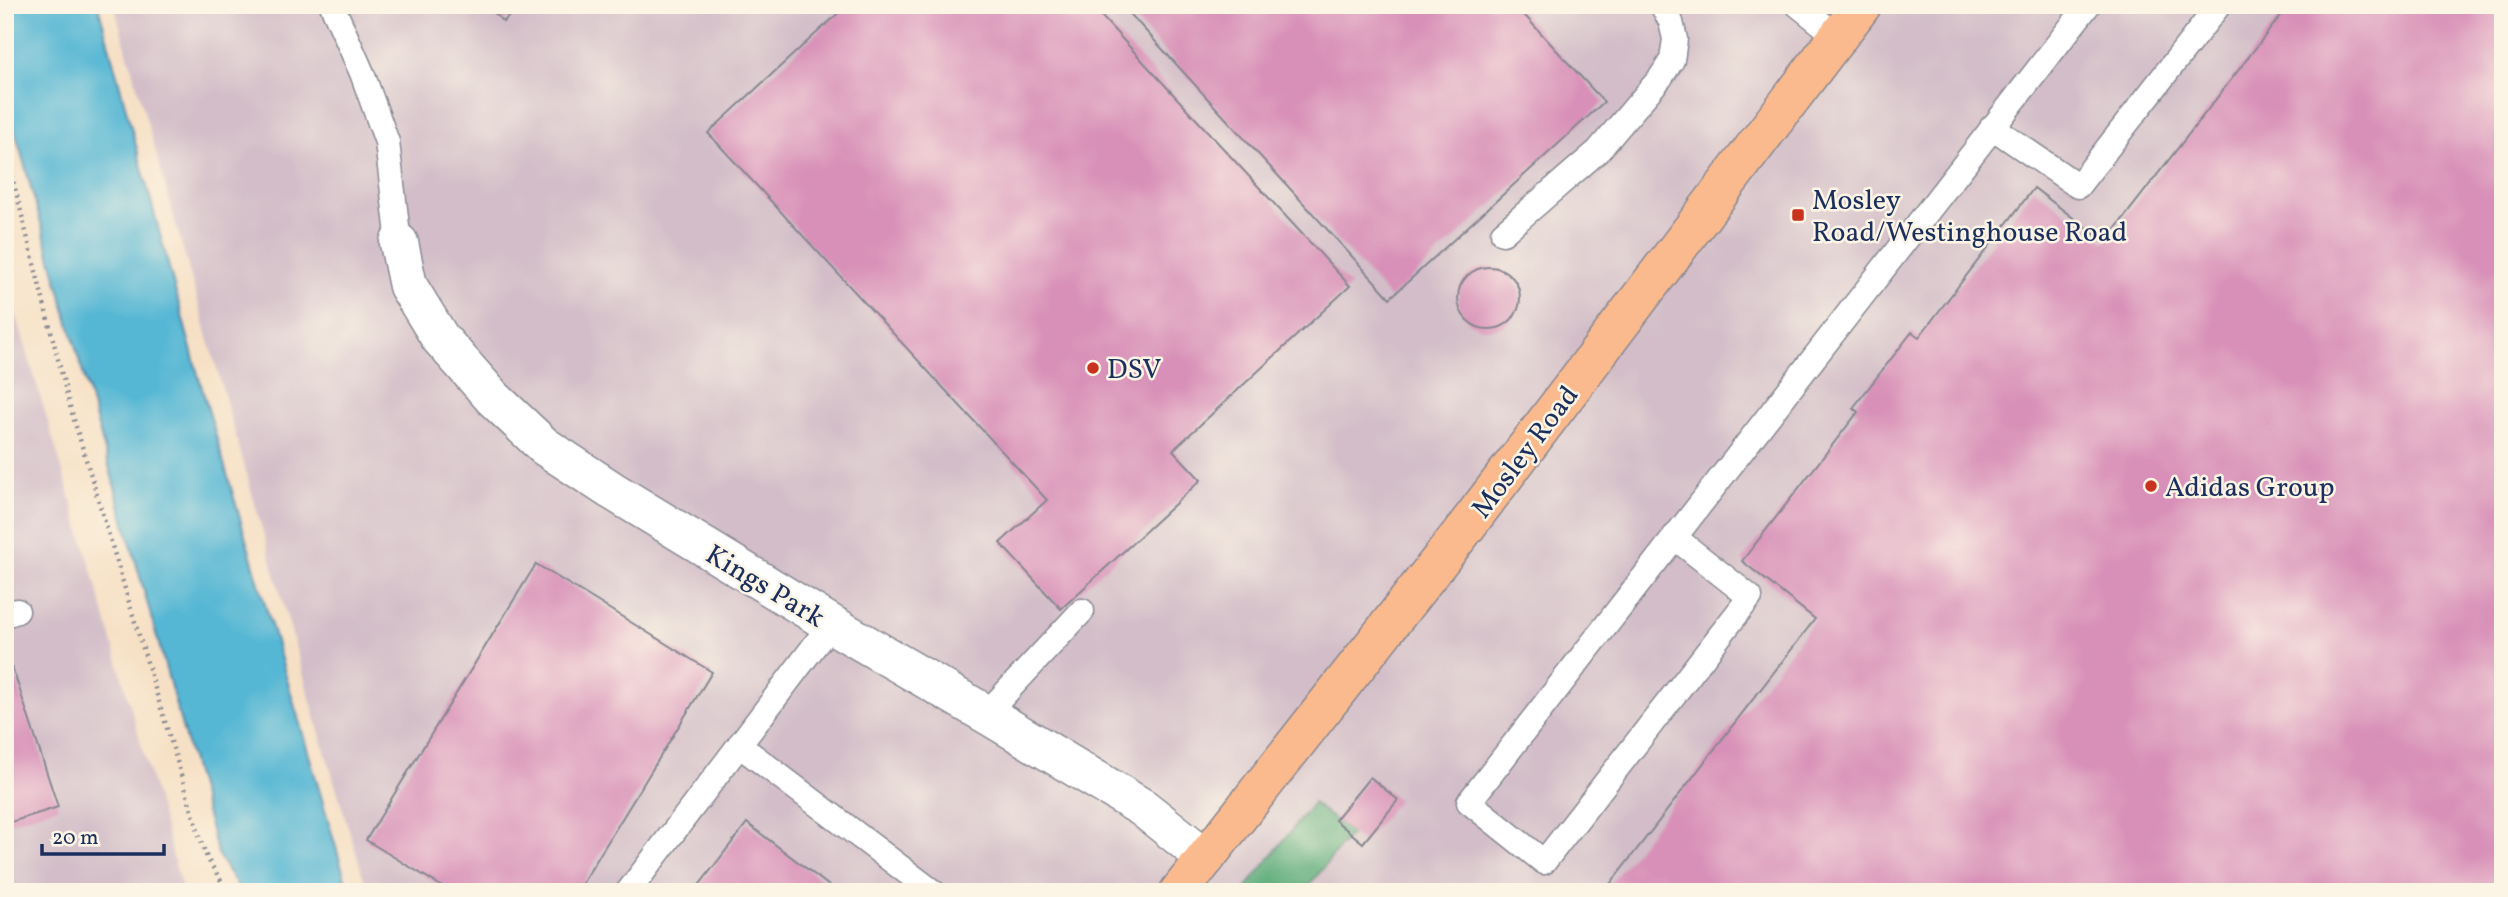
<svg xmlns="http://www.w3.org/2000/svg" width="2508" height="897" viewBox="0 0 2508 897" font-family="Vollkorn,serif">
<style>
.industrial{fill:#d2bdc8}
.forest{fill:#5bac78;stroke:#3b6e6b;stroke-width:2}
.water{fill:#56b7d4;stroke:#387399;stroke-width:2}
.building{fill:#d890b8}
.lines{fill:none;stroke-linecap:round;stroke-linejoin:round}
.lane-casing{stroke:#888892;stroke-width:27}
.street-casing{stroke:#888892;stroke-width:41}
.primary-casing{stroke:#888892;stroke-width:41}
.path{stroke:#888892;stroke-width:4.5;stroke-dasharray:2 5;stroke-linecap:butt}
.lane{stroke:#fff;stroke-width:24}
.street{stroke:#fff;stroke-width:38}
.primary{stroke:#fbba8d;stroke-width:38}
.poi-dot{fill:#c8321e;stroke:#fcf5e5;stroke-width:2.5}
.labels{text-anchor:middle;stroke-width:5;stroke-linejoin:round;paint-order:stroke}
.poi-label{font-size:28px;fill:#1b2f5e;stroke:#fcf5e5;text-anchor:start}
.street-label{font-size:28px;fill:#1b2f5e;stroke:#fcf5e5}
</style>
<rect width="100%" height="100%" fill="#fcf5e5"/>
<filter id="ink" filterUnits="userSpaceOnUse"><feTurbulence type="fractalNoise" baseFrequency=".0143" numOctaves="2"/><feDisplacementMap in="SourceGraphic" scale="14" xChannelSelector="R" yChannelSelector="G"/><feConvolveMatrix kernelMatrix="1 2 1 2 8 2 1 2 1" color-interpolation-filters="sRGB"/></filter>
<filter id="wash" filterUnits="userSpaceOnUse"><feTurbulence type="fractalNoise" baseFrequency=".00686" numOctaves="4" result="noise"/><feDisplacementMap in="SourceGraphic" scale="28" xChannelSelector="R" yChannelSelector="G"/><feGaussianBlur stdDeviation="1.57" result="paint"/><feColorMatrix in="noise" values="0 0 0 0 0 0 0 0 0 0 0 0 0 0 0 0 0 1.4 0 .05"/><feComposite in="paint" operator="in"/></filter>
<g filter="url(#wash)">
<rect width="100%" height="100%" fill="#f6e0c5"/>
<!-- industrial -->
<path class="industrial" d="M114 5H2503V892H368L322 741Z
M5 277 92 570 183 892H5Z"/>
<!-- forest -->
<path class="forest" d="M1313 803 1351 833 1304 892H1243Z"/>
<!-- water -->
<path class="water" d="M5 5H98L197 371 349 892H241L218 855 5 95Z"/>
<g id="blocks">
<!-- building -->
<path class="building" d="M487 5H521L503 22Z
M847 5H1091L1350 286 1173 450 1201 480 1061 609 1000 543 1047 500 708 133Z
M1122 5H1515L1604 102 1390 298Z
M2289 5H2503V892H1604L1815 619 1742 561 1858 412 1853 408 1912 332 1919 337 2034 188 2105 242Z
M1458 298a31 31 0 1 1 62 0a31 31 0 1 1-62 0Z
M536 564 712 672 577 892H451L366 840Z
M5 645 58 807 5 824Z
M1370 777 1398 800 1363 843 1335 820Z
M747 823 837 892H694Z"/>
</g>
</g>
<g filter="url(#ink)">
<use href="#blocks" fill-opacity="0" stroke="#888892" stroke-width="2"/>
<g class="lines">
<!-- lane casing -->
<g class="lane-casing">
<path id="lane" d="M332 5 362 73 387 142 399 243
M1798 5 1837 36
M1992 127 2078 186 2219 5
M1503 233 1598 151 1661 77 1672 60 1675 39 1671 22 1662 5
M1674 537 1750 597 1544 862 1469 802C1674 536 1880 270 2088 5
M5 615 17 611
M986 714 1082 611
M739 745 933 892
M628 892 831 624"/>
</g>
<!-- street casing -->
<g class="street-casing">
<path id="street" d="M399 243 408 286 440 338 493 398 544 446 611 490 831 624 986 714 1143 808 1206 858"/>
</g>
<!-- primary casing -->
<g class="primary-casing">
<path id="primary" d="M1179 892 1466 527 1862 5"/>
</g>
<!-- path -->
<path class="path" d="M5 148 69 403 201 841 207 858 228 892"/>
<!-- lane -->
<use href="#lane" class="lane"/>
<!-- street -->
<use href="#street" class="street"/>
<!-- primary -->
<use href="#primary" class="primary"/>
</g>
</g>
<!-- markers -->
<g class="poi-dot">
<rect x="1791" y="208" width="14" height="14" rx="3.5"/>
<circle cx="1093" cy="368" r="7"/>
<circle cx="2151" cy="486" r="7"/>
</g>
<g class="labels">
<!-- poi labels -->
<g class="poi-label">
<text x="1812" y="209">Mosley<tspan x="1812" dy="32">Road/Westinghouse Road</tspan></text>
<text x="1107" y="378">DSV</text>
<text x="2165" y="496">Adidas Group</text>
</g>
<!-- street labels -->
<g class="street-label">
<text transform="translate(1524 451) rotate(-53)" y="10">Mosley Road</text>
<text transform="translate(766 585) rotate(31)" y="10">Kings Park</text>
</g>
</g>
<!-- margin -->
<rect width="2508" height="897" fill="none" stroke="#fcf5e5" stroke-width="28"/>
<!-- scale -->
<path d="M42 844v10h122v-10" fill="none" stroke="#1b2f5e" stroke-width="3.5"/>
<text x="52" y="844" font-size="21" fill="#1b2f5e" stroke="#fcf5e5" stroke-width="5" paint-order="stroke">20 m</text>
</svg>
